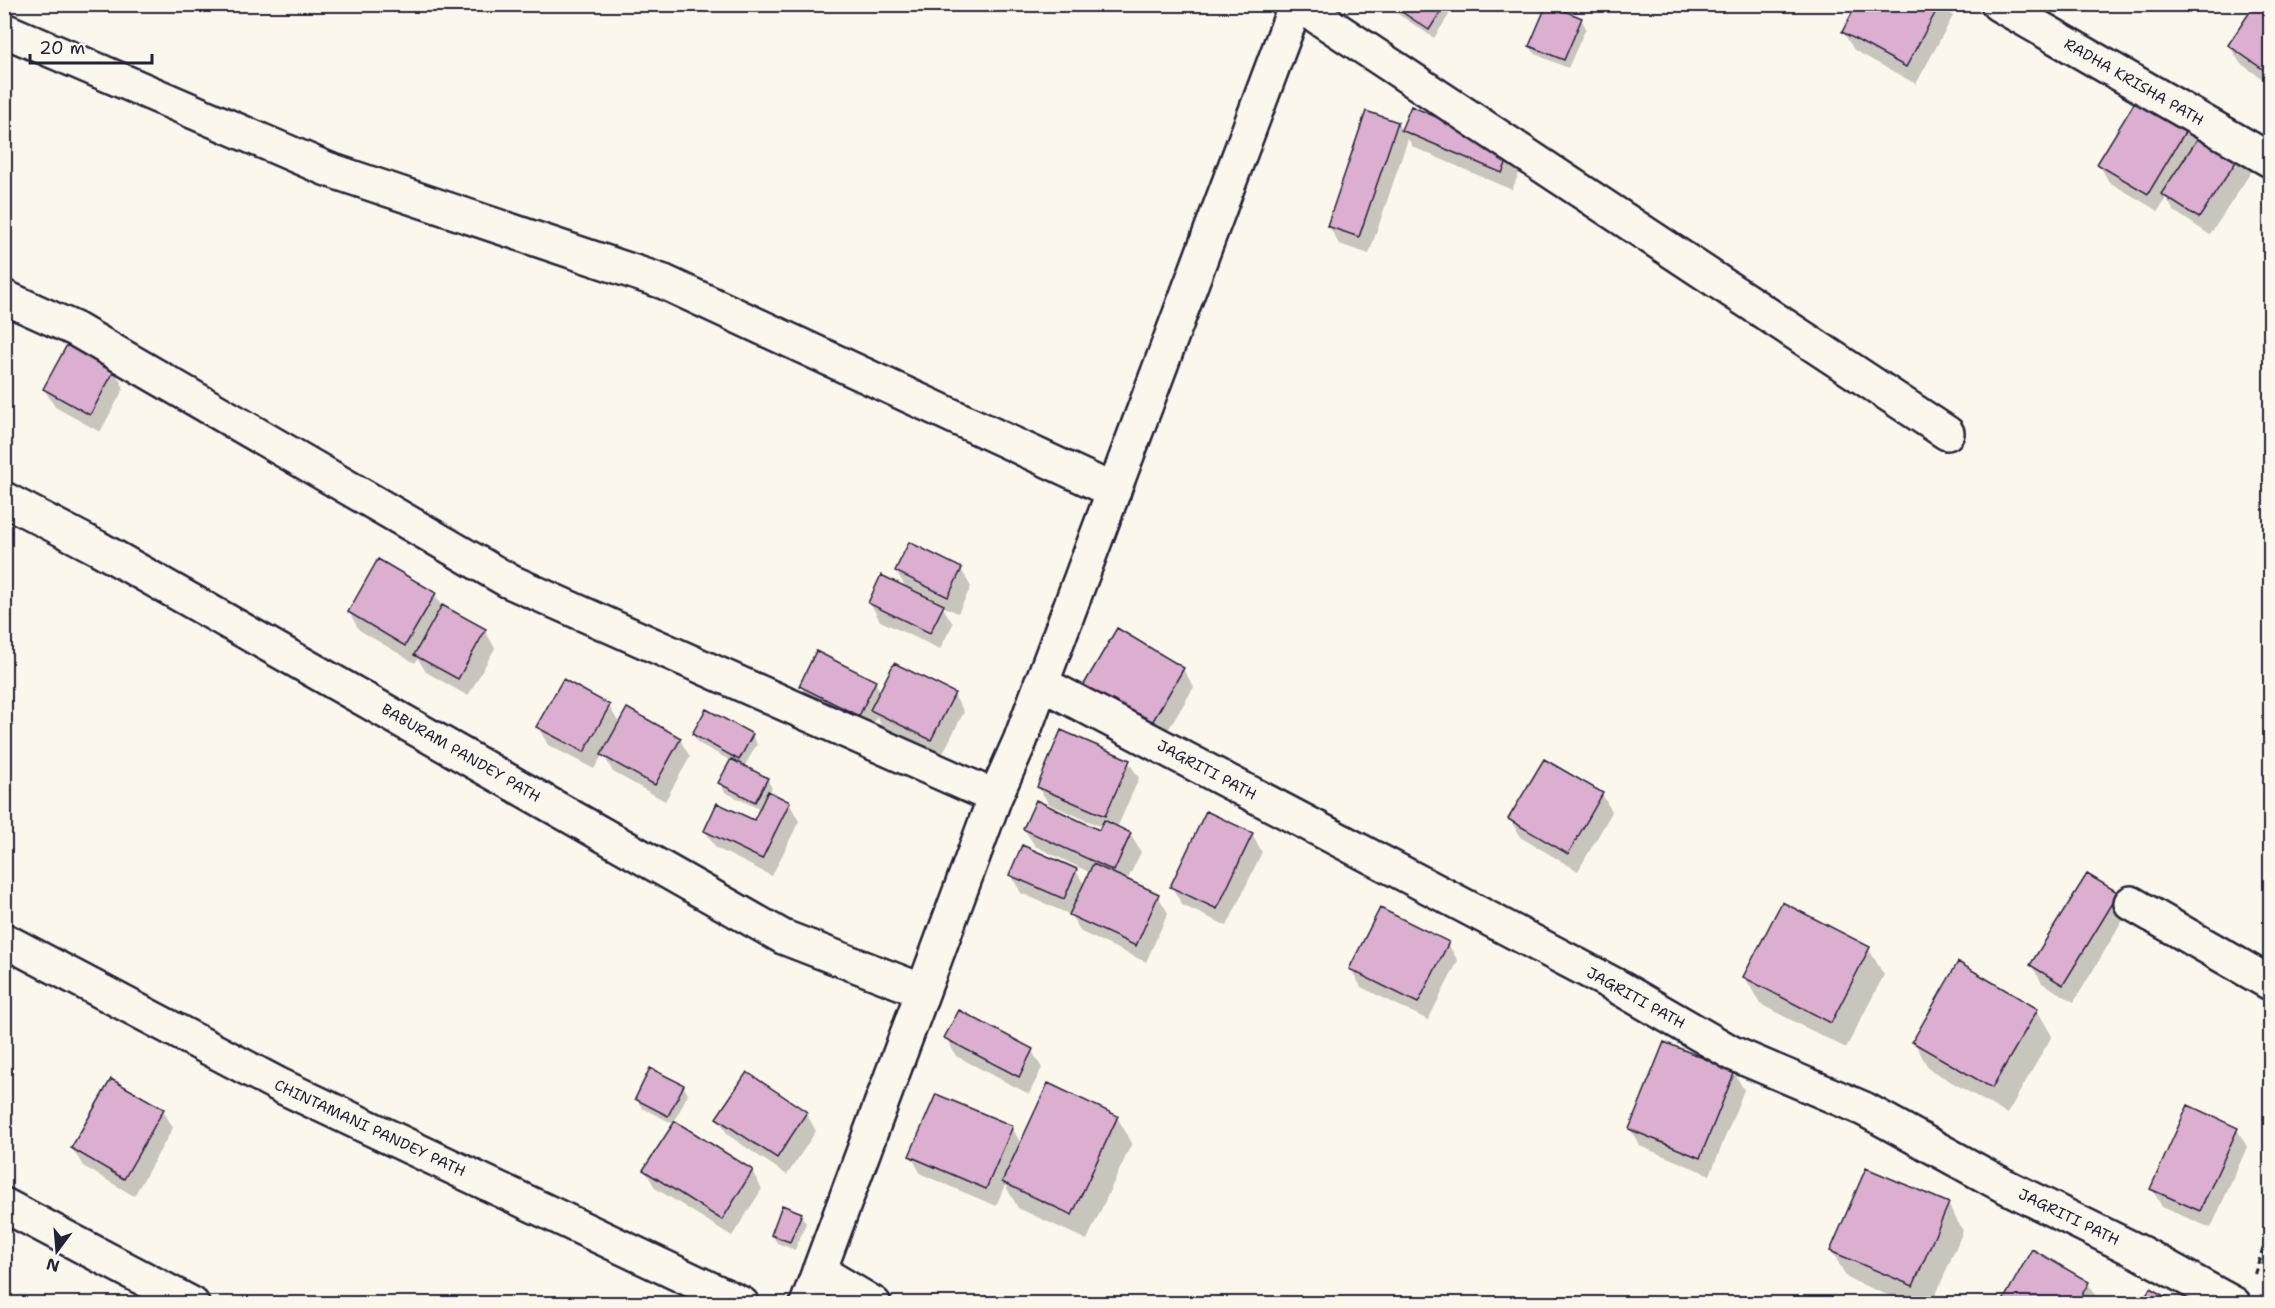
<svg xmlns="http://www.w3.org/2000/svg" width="2275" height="1308" viewBox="0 0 2275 1308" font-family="'Shantell Sans',sans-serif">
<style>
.shadow{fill:#0003}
.building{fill:#dcaed0;stroke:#22223b;stroke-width:1.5}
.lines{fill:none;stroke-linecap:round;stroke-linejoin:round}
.minor-casing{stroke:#22223b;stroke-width:38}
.path{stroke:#22223b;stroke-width:4;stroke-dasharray:6 4.5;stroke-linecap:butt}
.minor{stroke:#fbf7ec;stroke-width:33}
.labels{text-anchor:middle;stroke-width:5;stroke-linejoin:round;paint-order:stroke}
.street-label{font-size:15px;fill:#22223b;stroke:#fbf7ec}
</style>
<rect width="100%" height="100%" fill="#fbf7ec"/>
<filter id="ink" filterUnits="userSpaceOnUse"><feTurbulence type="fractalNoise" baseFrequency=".0167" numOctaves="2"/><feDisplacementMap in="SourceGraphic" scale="12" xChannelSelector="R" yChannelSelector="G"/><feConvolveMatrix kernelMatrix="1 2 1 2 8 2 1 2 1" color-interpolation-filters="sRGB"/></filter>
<g filter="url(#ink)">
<!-- shadow -->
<path class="shadow" d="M1389 4H1442L1449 15 1434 38 1392 10Z
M1858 4H1947L1953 16 1916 84 1854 50 1843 32Z
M2257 4H2270V84L2240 63 2229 45Z
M1581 19 1586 28 1568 68 1535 54 1530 46Z
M1412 108 1521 169 1512 190 1413 147 1408 139 1369 254 1339 244 1329 226 1397 123 1402 131Z
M2190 123 2199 140 2242 152 2253 169 2210 235 2174 211 2166 198 2158 211 2109 182 2099 164Z
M114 370 124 388 100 432 55 407 44 389Z
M961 569 971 587 958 613 942 606 953 624 940 649 880 621 870 603 907 589 896 571Z
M435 595 442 607 485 631 495 648 468 696 426 672 418 659 415 663 359 630 349 612Z
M1183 669 1194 687 1161 742 1095 704 1085 686Z
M875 682 881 692 954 695 964 712 941 757 882 727 877 717 869 733 811 703 801 686Z
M609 706 620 725 680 740 690 757 665 801 613 772 603 754 594 769 548 745 538 727Z
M693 734 752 735 757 744 744 767 767 779 772 788 769 793 789 803 799 821 772 876 716 848 705 831 755 822 761 810 725 792 720 783 731 761 698 743Z
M1128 761 1139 778 1117 828 1130 834 1141 852 1127 881 1158 896 1168 913 1146 962 1081 932 1071 915 1021 893 1011 875 1076 871 1085 886 1091 873 1035 846 1024 829 1100 832 1102 827 1049 804 1038 787Z
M1602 794 1612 812 1578 871 1520 837 1510 819Z
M1252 834 1262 852 1227 926 1182 905 1172 887Z
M2118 894 2128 912 2074 1002 2042 983 2032 966Z
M1448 944 1458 961 1428 1020 1361 987 1351 969Z
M1868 948 1884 975 1846 1048 1760 1004 1745 977Z
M2037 1010 2052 1036 2007 1114 1929 1069 1914 1042Z
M959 1012 1032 1051 1042 1068 1029 1094 956 1056 946 1038Z
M1734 1072 1744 1090 1710 1175 1640 1146 1630 1129Z
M683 1086 688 1094 674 1122 752 1171 762 1189 732 1236 655 1188 645 1170 674 1124 642 1108 637 1099Z
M163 1110 173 1128 134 1196 83 1166 72 1148Z
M806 1113 816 1131 787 1175 728 1135 718 1118Z
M1117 1117 1132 1143 1087 1240 1018 1208 1005 1185 996 1206 921 1174 911 1156 1012 1127 1021 1144Z
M2237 1129 2247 1147 2211 1228 2162 1207 2152 1189Z
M1948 1204 1963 1231 1932 1304H1909L1847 1278 1832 1251Z
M801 1215 806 1223 795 1250 777 1243 772 1234Z
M2088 1283 2099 1301 2097 1304H2002Z"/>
<!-- building -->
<path class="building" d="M1390 4H1445V5L1429 30Z
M1547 4 1582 18 1564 60 1529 46Z
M1857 4H1940L1906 67 1842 32Z
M2255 4H2270V74L2228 45Z
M2141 92 2191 122 2148 194 2097 164Z
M1411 106 1512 150 1502 173 1401 130Z
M1366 111 1398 122 1359 237 1327 226Z
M2206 126 2243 151 2199 218 2161 194Z
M68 343 115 369 90 415 43 389Z
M909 542 962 568 948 597 895 571Z
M378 559 436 593 405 646 348 612Z
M881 575 944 605 930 633 868 603Z
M442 605 486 629 458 679 414 655Z
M1117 628 1184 668 1150 726 1083 686Z
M816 651 876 681 859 716 799 686Z
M894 663 955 693 931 740 870 710Z
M563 679 610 705 584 752 536 727Z
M627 708 681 738 655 785 601 755Z
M706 709 753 734 739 760 692 734Z
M1061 730 1130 760 1105 816 1037 787Z
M731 759 768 778 755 802 718 783Z
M1544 759 1603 793 1568 854 1508 819Z
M768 791 790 802 762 859 704 831 717 803 754 820Z
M1036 800 1099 830 1104 820 1131 833 1114 871 1023 829Z
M1206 811 1253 833 1217 909 1170 887Z
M1022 845 1077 869 1064 899 1009 875Z
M1093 864 1159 894 1136 946 1069 915Z
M2087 874 2119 893 2063 985 2030 965Z
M1782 902 1870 947 1831 1023 1743 977Z
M1380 908 1449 942 1418 1003 1349 969Z
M1958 962 2038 1009 1992 1088 1912 1042Z
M959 1010 1033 1049 1019 1077 944 1038Z
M1664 1042 1735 1071 1700 1158 1629 1129Z
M650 1068 684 1085 668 1116 635 1099Z
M747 1072 807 1112 777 1158 716 1118Z
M111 1079 164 1109 124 1179 71 1148Z
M1048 1083 1118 1116 1072 1215 1002 1182Z
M936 1094 1013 1126 986 1189 909 1156Z
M2188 1105 2238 1128 2200 1211 2150 1189Z
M675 1121 753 1170 722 1220 643 1170Z
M1866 1168 1949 1203 1913 1286 1830 1251Z
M782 1205 802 1213 790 1242 771 1235Z
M2032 1249 2089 1282 2077 1304H2001Z
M2150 1288 2178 1304H2142Z
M1290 1298 1302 1304H1287Z"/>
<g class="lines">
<!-- minor casing -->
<g class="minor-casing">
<path id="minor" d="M1298 4 1947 433
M1998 4 2270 160
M4 30 327 169 664 282 1114 491
M4 297 75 329 509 581 995 797
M4 499 98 548 783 937 923 991
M1041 683 1613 984 1732 1053 1864 1109 2001 1184 2141 1253 2234 1304
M2131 903 2270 983
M4 940 281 1086 742 1304
M4 1205 192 1304
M819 1271 874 1304
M807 1304 995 797 1020 741 1296 4"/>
</g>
<!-- path -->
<path class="path" d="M2255 1274 2270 1228"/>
<!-- minor -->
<use href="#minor" class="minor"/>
</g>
</g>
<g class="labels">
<!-- street labels -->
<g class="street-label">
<text transform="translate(2134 82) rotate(30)" y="5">RADHA KRISHA PATH</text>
<text transform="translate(461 753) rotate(30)" y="5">BABURAM PANDEY PATH</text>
<text transform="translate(1207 770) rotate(28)" y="5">JAGRITI PATH</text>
<text transform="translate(1636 998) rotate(29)" y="5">JAGRITI PATH</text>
<text transform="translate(370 1128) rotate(25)" y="5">CHINTAMANI PANDEY PATH</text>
<text transform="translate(2069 1217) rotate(26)" y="5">JAGRITI PATH</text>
</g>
</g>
<!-- margin -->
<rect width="2275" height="1308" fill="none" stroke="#fbf7ec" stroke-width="24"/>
<rect x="12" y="12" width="2251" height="1284" fill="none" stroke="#22223b" stroke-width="2" filter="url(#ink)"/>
<!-- north arrow -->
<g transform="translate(57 1251) rotate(196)" stroke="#fbf7ec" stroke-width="4.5" paint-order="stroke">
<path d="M0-4.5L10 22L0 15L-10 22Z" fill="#22223b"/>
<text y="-9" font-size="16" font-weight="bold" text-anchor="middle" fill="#22223b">N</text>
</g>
<!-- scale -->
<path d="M30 54v9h122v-9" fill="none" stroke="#22223b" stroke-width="3"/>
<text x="39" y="54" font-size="18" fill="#22223b" stroke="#fbf7ec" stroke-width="4.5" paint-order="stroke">20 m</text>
</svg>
